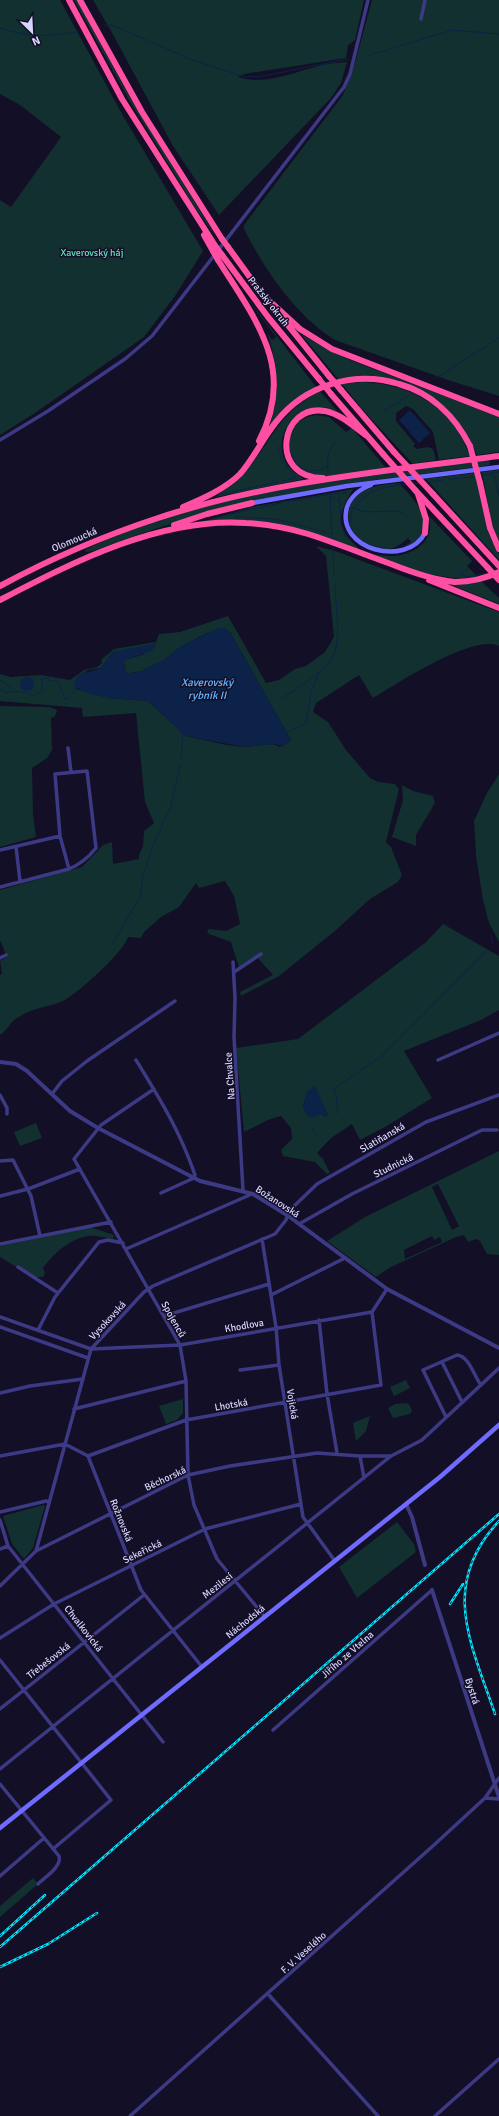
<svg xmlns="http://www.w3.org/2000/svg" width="499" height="2116" viewBox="0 0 499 2116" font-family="Signika,sans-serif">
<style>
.green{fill:#12302f;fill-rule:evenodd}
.water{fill:#0c2248}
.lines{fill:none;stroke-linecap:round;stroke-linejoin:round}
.stream{stroke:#0c2248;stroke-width:1}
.minor{stroke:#3d3a85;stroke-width:3.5}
.tertiary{stroke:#3d3a85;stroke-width:4}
.secondary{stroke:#6f6bff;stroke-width:4.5}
.motorway{stroke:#ff4fa3;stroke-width:6}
.rail-casing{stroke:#00e5ff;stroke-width:2.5}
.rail{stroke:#130f26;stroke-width:1;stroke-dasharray:3;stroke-linecap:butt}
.motorway-bridge{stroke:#ff4fa3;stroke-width:6}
.labels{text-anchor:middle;stroke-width:3;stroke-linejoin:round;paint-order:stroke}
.park-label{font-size:10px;fill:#5fe0c0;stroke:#130f26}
.street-label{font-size:10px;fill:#d9d4ff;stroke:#130f26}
.water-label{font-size:11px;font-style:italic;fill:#62b6ff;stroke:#130f26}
</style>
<rect width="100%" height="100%" fill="#130f26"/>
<!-- green -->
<path class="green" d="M0 0H60L122 114 203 251 175 296 144 337 35 413 0 435V200L11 207 61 137 20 105 0 94Z
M74 0H77L126 91 218 240 194 206 129 100Z
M93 0H364L355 40 348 45 346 58 244 74 238 77C264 86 294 72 319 66 328 63 338 63 347 62L341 83 331 98 219 215 173 146 110 29Z
M372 0H499V396L448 380 335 340C295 315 265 270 244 229V225L343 95 355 63Z
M242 291 316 387 293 401 270 425C280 395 278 363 267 333L272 340 276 337Z
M301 334 326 349 350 360 499 417V452L477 455C461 412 422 380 375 376 362 375 351 378 338 379Z
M363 382C414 385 452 407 470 456L439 460 433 432 413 409 406 406 396 413V421L415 444 413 446 416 449 428 447 433 449 436 460 413 464 362 409 342 384Z
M320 391 337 411C332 410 327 407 322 407 294 405 272 438 286 463 291 471 297 474 304 479L216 497C225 487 238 481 247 470 275 436 277 415 320 391Z
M317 415 329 417 346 432 352 428 386 468C367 470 326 481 309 474 279 460 283 418 317 415Z
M489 459 490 465C435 473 379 478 324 488 244 501 168 522 93 551L86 552 85 550C203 490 358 477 489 459Z
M499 470V544L491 520 482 472Z
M475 473 488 533 499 554V560L426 479Z
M399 483C411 496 439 524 417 541 413 544 407 546 403 548L411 542 408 538C402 543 396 548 389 549 355 556 330 507 366 490 376 485 389 484 399 483Z
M353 489C344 507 333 519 349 539 352 543 357 546 360 550L277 523 245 520 205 521 253 507Z
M429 516 472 561 467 566 478 577C441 582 408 568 375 555 379 555 385 556 390 556 412 556 436 542 429 516Z
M316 546 335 551 499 612V646C474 633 396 684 373 698L359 675 316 703 313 712 328 722 346 750 370 778 378 782 395 784 399 789 386 842 391 847 402 875 398 882 370 899 336 930 279 976 241 996 240 992 273 975 256 956 239 967 231 942 209 934 207 931 209 929 226 931 240 924 234 896 225 881 199 888 196 883 179 907 161 917 144 932 141 938 128 937C124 952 77 994 63 1001 47 1008 33 1007 17 1018 10 1022 8 1030 0 1035V975L2 974 0 961 7 957 0 940V890L82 867 103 845 112 842 113 864 139 859V855L143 846 144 831 154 823 145 802 136 713 83 717 82 708 0 701V674L11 677 41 675 70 680 84 670 97 667 102 663 101 660 114 649 156 642 159 634 180 632 228 616 266 683 279 680 295 669 306 666 325 652 334 637 326 556ZM209 632H230L291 740 280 747 273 744 244 747 227 745 186 736 148 701 109 698 76 689V679L88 670 101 668 112 653 117 651 145 654 125 660 124 663 126 674 142 671 164 660 180 647Z
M482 582 499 598V604L449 584Z
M0 706 50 707 57 710 55 716 51 718 52 750 47 758 32 768 33 814 36 837 0 847Z
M499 774V942L489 923 483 900 476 856 474 821 487 793Z
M402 785 413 791 433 796 435 803 416 835V846L392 837 403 800Z
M443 924 499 956V1010L481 1020 404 1051 432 1098 385 1127 360 1140 352 1124 331 1138 317 1153 323 1159 330 1173 327 1174 315 1162 283 1156 281 1150 292 1139 291 1128 281 1116 268 1120 244 1132 236 1048 298 1039 425 943ZM315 1087 328 1115 303 1108 307 1092Z
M36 1123 42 1138 20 1146 14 1132Z
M499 1151V1255L487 1254 480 1241 476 1239 468 1242 464 1235 456 1237 389 1268 376 1277 327 1241 365 1217ZM438 1184 459 1226 452 1230 432 1187ZM432 1236 434 1240 440 1237 442 1242 405 1259 404 1250Z
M90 1227 114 1235 113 1239C108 1238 92 1235 88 1236 70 1239 54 1253 43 1268L45 1273 43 1277H33L0 1257V1246Z
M406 1380 410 1388 394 1396 390 1387Z
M183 1399V1413L177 1420 166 1424 159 1406Z
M406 1403 409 1404 412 1411 410 1414 393 1418 388 1408 395 1404Z
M370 1416 366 1431 356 1441 353 1423Z
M43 1505 45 1506 33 1548 24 1559 12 1544 3 1516Z
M397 1522 414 1544 416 1552 357 1598 339 1567Z
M33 1878 38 1884 0 1917V1906Z"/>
<!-- water -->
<path class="water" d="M410 410 430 433 419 443 399 420Z
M218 628H225L230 632 291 740 284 746 273 744 244 747 186 736 148 701 109 698 89 694 74 687C76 669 89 674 101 668L112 653 117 651 157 643 152 651 125 660 124 663 126 674 142 671 164 660 180 647Z
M20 684a7 7 0 1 1 14 0a7 7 0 1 1-14 0Z
M315 1086 328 1115 324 1117 321 1114 313 1118 308 1116 303 1108 307 1092Z"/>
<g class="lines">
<!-- stream -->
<path class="stream" d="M104 26 112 25 192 60 245 77 263 76 348 59
M0 28C29 38 49 36 78 32
M367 56 452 30 499 34
M356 59H358
M436 378 499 338
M384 411 410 395
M278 446 282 461 296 478
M290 450C296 471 309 475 328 467
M328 472C327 457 327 449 339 439
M492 474 495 478 499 496
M480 476 499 472
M449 479 475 477
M282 481 295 478
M425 482 444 480
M413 484 420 483
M340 493H346
M222 494 277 482
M330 496 332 537
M330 496 338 500
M340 501 341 524 346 537
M286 502 339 493V501
M351 507 365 512 399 511 406 516
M354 508C367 489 384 487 406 484
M222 516 281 503
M235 517 276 519 332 534
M350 525 352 509
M363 541 374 546 386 548
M333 548 334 575
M467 569 460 574 467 577 488 573
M0 680 12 689
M0 689 6 693C15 689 28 692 35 696L43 690 41 679 48 678 50 681 57 680 65 699 69 698 76 689
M281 699C295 689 325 672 333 656 342 639 335 603 335 583
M286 733 306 723 311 692 320 671
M181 758 183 731
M491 935 493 943 492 944
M113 943 140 897 143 876 153 846 171 806 180 765
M332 1090 382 1056 487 950
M335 1115 338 1112 335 1089
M311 1127 316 1135"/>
<!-- minor -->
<path class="minor" d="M421 19 425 0
M0 440 48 411 125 359 152 336 344 87 350 74 368 0
M68 748 71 772
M16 847 20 881
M0 850 60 836
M0 887 69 869C81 864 88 858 96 848L87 771 55 774 60 836 69 869
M0 958 6 955
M233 962 235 998 234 1037 243 1190
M234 972 261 954
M136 1060C160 1099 180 1131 195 1175L194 1178 161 1193
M438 1060 499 1033
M154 1089 101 1125 74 1159 180 1345 186 1381 188 1475 194 1505 217 1559 265 1617
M52 1094 62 1081 87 1061 175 1001
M0 1095 7 1108V1114
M0 1161 13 1160 31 1196 40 1236
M0 1196 28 1189 80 1169
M299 1224 352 1194 482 1130H497
M262 1239 276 1327 279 1365 303 1517 335 1561
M0 1244 111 1222
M126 1249 252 1194
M18 1267 58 1293
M271 1295 345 1258
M372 1312 387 1289
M164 1316 269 1284
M0 1317 91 1349 180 1345 372 1312
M319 1320 327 1394 337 1453
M0 1327 88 1358
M38 1330 55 1297 99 1242 108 1240 123 1243
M442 1362 462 1402
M240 1370 279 1365
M0 1393 30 1386 83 1379
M74 1409 186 1381
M446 1417 423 1370 457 1355C469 1356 474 1376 481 1385
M0 1456 65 1444 88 1456 141 1590 202 1667
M88 1456 186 1420 381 1385 372 1312
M360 1456 364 1478
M0 1512 46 1501 49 1502
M0 1520 8 1546 163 1742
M0 1549 8 1546
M36 1551 188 1475 230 1466 317 1453 360 1456H391
M0 1586 36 1551 91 1349 144 1292 153 1286 275 1234 286 1220 289 1211 317 1184 426 1122 499 1095
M0 1638 54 1604 205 1529 301 1504
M0 1660 111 1800 53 1849
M0 1709 144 1595
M273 1730 432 1590
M0 1769 391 1456 422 1440 499 1368
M0 1784 59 1856C62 1867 45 1877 38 1884
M485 1798 499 1799
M0 1876 44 1838
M268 1994 378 2116
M130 2116 434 1845 485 1798 499 1778
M435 2116 499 2059"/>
<!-- tertiary -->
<path class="tertiary" d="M0 1062 16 1064 27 1071 70 1111 98 1128 200 1181 253 1194 287 1215 387 1289 499 1348
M406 1504 412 1517 425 1565
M432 1590 499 1797"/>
<!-- secondary -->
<path class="secondary" d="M371 485C360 489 351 496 347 507 335 550 407 568 425 533
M252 503 347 486 499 467
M0 1828 440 1477 499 1425"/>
<!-- motorway -->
<path class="motorway" d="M69 0 122 99 216 247
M80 0 142 112 222 239
M204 235 213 251
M228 247 265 298
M222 255 268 317 319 379
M218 260C255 319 297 369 259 441
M263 295 300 329 332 349 499 414
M275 309 329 376
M341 390 394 452
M331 394 383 454
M323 478C268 478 280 403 325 411 341 414 354 427 367 436
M480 483 490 528 499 549
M416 491 488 568
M418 494 426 519 425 533
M433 494 499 566
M183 507C202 499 225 489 240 474 254 458 263 438 276 422 305 385 355 370 399 384 431 393 455 416 470 446
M174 525 207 514 252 503
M429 580 499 608
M0 586C50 559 103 536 158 518 267 482 385 471 499 456
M0 600C73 562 161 517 246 523 267 524 288 528 308 534 336 543 363 554 391 564 411 572 433 580 455 582 470 582 485 579 499 572"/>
<!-- rail casing -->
<g class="rail-casing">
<path id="rail" d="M450 1604 463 1584
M495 1714C471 1643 439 1585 499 1521
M0 1936 45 1895
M0 1947 499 1514
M0 1967 48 1944 97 1913"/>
</g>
<!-- rail -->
<use href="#rail" class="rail"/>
<!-- motorway-bridge -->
<path class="motorway-bridge" d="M222 239 228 247
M216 247 222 255
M213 251 218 260
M329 376 341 390
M319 379 331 394
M470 446 480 483
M394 452 433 494
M383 454 416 491
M488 568 499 580"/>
</g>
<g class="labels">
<!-- park labels -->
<g class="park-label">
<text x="92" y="256">Xaverovský háj</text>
</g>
<!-- street labels -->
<g class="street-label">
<text transform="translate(269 301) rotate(52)" y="4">Pražský okruh</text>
<text transform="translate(74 539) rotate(-23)" y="4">Olomoucká</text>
<text transform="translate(229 1076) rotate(-94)" y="4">Na Chvalce</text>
<text transform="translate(382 1137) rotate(-30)" y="4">Slatiňanská</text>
<text transform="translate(393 1165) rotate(-26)" y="4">Studnická</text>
<text transform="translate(278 1201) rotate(33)" y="4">Božanovská</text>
<text transform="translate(174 1319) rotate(61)" y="4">Spojenců</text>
<text transform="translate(107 1320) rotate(-47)" y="4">Vysokovská</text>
<text transform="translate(244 1325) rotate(-10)" y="4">Khodlova</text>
<text transform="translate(231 1404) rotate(-10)" y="4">Lhotská</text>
<text transform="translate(293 1404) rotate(81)" y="4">Vojická</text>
<text transform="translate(165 1478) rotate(-25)" y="4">Běchorská</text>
<text transform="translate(122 1520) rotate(68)" y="4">Rožnovská</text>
<text transform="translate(142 1551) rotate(-26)" y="4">Sekeřická</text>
<text transform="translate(217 1585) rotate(-38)" y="4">Mezilesí</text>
<text transform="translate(245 1621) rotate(-39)" y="4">Náchodská</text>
<text transform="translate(84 1628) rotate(52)" y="4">Chvalkovická</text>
<text transform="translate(347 1654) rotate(-41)" y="4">Jiřího ze Vtelna</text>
<text transform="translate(48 1660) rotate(-38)" y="4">Třebešovská</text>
<text transform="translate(473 1691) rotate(72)" y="4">Bystrá</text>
<text transform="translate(303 1952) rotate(-42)" y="4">F. V. Veselého</text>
</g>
<!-- water labels -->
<g class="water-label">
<text x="207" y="686">Xaverovský<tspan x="207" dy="13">rybník II</tspan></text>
</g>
</g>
<!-- north arrow -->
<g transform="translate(32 32) rotate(156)" stroke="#130f26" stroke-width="3" paint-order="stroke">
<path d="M0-3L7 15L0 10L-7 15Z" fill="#d9d4ff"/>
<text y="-6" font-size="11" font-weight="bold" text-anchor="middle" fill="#d9d4ff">N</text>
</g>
</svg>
